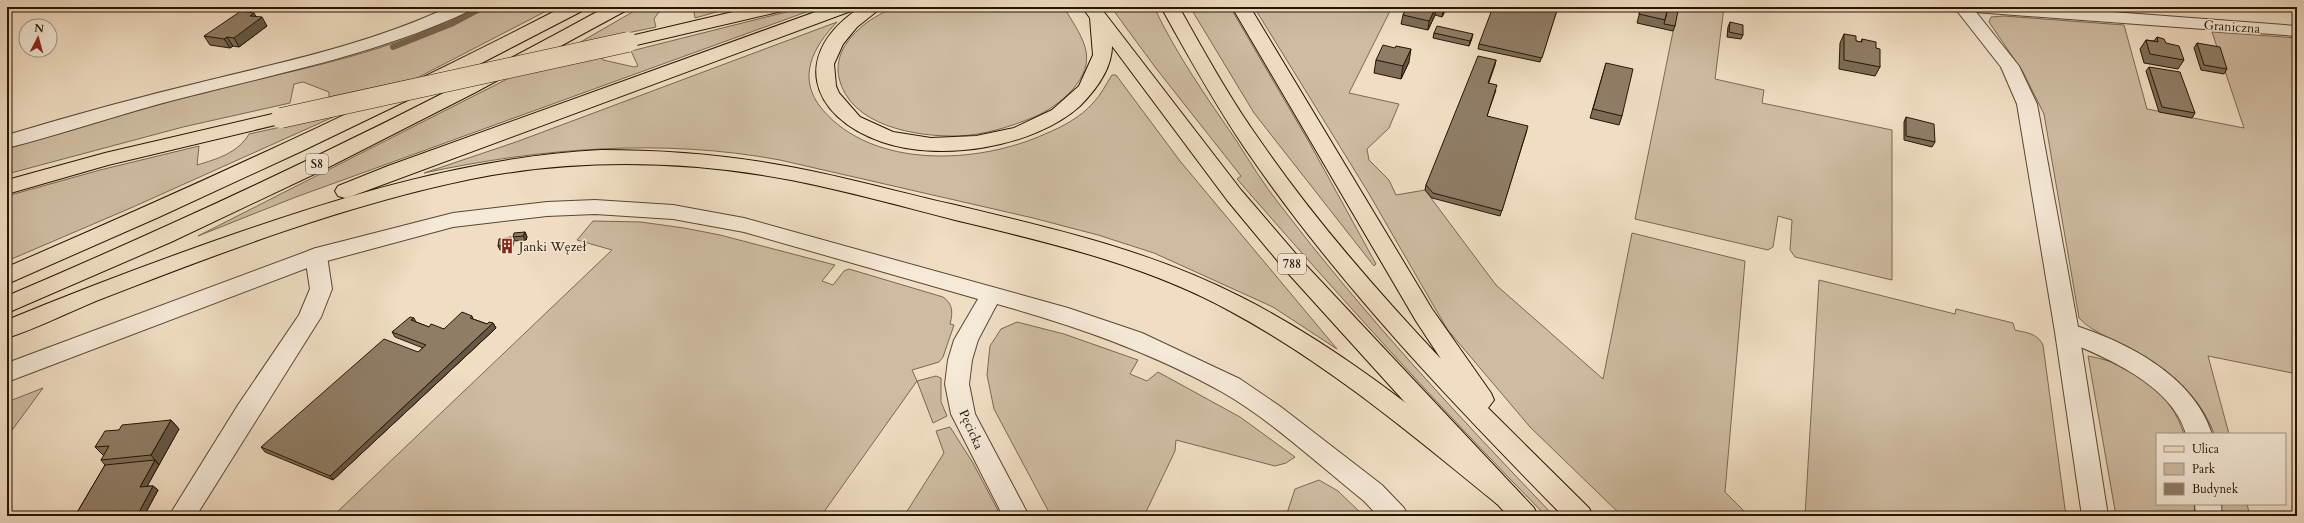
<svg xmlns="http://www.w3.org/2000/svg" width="2304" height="523" viewBox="0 0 2304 523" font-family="Cardo,serif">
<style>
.green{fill:#cebba1;stroke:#7a6852}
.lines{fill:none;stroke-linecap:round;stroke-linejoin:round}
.stream{stroke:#77644e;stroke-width:6}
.minor-casing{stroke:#594732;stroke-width:2}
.tertiary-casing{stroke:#594732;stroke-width:2}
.primary-casing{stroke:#271502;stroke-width:2}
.motorway-casing{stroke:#271502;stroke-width:2}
.minor{fill:#f5e9d7;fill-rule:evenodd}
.tertiary{fill:#f5e9d7;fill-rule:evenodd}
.primary{fill:#f0ddc2;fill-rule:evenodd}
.motorway{fill:#f0ddc2;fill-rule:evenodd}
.motorway-bridge-casing{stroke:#271502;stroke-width:21;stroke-linecap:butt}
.motorway-bridge{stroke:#f0ddc2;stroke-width:20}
.wall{fill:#7c6c58;stroke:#271502}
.shaded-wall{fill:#655847;stroke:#271502}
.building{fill:#907d66;stroke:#271502}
.labels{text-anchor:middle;stroke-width:3;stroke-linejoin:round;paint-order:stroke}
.shield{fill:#f5e9d7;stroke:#655542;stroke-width:1}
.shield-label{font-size:12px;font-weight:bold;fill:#271502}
.street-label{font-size:13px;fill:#271502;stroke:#f5e9d7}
.poi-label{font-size:13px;fill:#271502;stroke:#f5e9d7;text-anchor:start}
</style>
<rect width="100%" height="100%" fill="#f0ddc2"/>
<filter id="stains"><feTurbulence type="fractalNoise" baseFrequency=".005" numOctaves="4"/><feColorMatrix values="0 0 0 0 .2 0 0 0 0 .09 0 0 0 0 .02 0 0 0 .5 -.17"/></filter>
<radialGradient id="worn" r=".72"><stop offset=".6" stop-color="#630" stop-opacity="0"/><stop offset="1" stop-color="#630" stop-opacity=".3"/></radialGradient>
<!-- green -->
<path class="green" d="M475 7H554L417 78 329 97V92L303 82 294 84 290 103 183 127 7 174V149C75 127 144 106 213 90 302 68 394 53 475 7Z
M641 7H668L658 13 654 19 656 27 579 43Z
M693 7H734L695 18Z
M806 7H820L296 197 198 236 515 75 602 56 603 60 634 67 638 66 631 51Z
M893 7H1064C1071 20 1081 33 1085 47 1095 78 1058 107 1034 117 1010 127 984 135 958 136 916 137 850 126 839 78 835 59 844 43 858 30 868 20 881 14 893 7Z
M1111 7H1154C1176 54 1207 98 1236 140 1250 162 1264 185 1280 205 1364 315 1458 416 1554 516H1546C1439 407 1337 294 1237 179L1241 176 1155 67Z
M1190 7H1230L1309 142 1376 264 1374 266 1254 113Z
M1254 7H1392L1349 93 1399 104 1389 128 1367 149 1369 160 1389 180 1396 195 1425 190 1496 285 1603 379 1632 233 1745 261 1725 492 1749 516H1622L1530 427 1447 329 1368 192Z
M1678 7H1724L1715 79 1764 90 1762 103 1892 130V280L1795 257 1790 250 1792 220 1778 216 1773 247 1768 250 1635 219Z
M2004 16 2124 25 2147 109 2244 128 2212 32 2297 38V374L2208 356 2229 434H2214C2201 397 2168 369 2135 351 2116 340 2094 334 2079 318L2044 114 2023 72 1989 22 1991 17Z
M837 22C813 47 796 78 822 109 873 170 979 164 1045 134 1062 127 1081 117 1093 103 1101 95 1106 84 1112 75H1116L1180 161 1337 349 1273 307 1154 253 1098 235 1033 218 780 160C662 138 541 148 424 173L516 142Z
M340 114 133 207 7 261V196L100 170 199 146 197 165C217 159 238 153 249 134Z
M593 221 641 222 684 228 720 235 835 265 822 281 833 285 844 271 849 269 943 297C953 304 953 312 950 324L954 325 943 357 939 362 912 370 917 381 936 376 941 378V402L947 416 933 423 917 381 821 516H333L612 250 577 240Z
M1819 280 1955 314 1956 309 2013 323 2015 330C2027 333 2037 333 2043 345L2066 516H1805Z
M1017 322 1064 334 1138 360 1130 374 1147 381 1158 372 1240 417 1295 457 1286 463 1275 466 1176 440 1175 451 1144 516H1051L994 409 987 375 990 346 1001 329Z
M2088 356C2131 363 2171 392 2184 434H2157V504H2194L2195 516H2116Z
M43 388 7 437V402Z
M950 427 973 463 1001 516H904L944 453 936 431Z
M1319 480 1338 491 1364 516H1286L1295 489Z
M2220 504H2247L2250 516H2221Z"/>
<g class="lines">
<!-- stream -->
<path class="stream" d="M393 47 451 24 483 7"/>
<!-- minor casing -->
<g class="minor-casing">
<path id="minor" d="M1966 7H2046L2297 26V36L1975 12 1969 11Z
M316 248 324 251 327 256 332 289 321 317 196 516H169L238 405 299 315 310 289 305 256 308 251Z
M2067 323C2123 340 2193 374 2212 434H2186C2172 384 2103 356 2059 338L2055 332 2059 326Z
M2195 504H2221L2222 516H2196Z"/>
</g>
<!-- tertiary casing -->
<g class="tertiary-casing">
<path id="tertiary" d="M449 7H472L469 11C378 54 279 73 182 98 123 113 66 133 7 148V135C73 115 139 97 206 81 288 61 372 43 449 7Z
M1954 7H1972L2019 66 2037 104 2079 332 2108 516H2082L2055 332 2017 104 2001 67Z
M595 200 673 205 744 218 1068 308 1142 333 1240 379 1281 407 1382 485 1404 508 1408 516H1378L1364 501C1319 465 1271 420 1222 392 1151 352 1075 326 997 304L978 340 972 360 969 384 975 414 1029 516H1003L951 414 945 384 948 360 954 340 978 299 744 232 673 219 595 214 547 216 453 227 323 262 7 382V363L316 248 453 213 547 202Z"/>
</g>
<!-- primary casing -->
<g class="primary-casing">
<path id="primary" d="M861 7H882L857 27 843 44 834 64 836 86 839 93 860 117 893 132 931 138 976 136 1014 128 1052 110 1079 86 1093 55 1090 18 1082 7H1100L1241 190 1302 261 1534 508 1538 516H1508L1286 271 1227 200 1112 46C1112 69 1095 91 1080 106 1033 148 940 162 882 142 807 116 791 52 861 7Z
M1161 7H1179C1205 53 1230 99 1261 142 1314 219 1377 291 1441 359L1416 321 1232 7H1250L1432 309 1491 393 1494 400 1488 408 1589 508 1593 516H1563C1450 401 1338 284 1246 150 1215 104 1188 56 1161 7Z"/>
</g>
<!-- motorway casing -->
<g class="motorway-casing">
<path id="motorway" d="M563 7H585L582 11 443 83 302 151 159 217 7 284V267C195 186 381 101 563 7Z
M606 7H628L625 11 476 92 325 169 171 242 7 313V296C211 209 412 114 606 7Z
M754 7H785L782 11 628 47 622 46 619 42 622 38Z
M829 7H854L851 11 352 196 345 198 338 196 335 191 338 186 388 166Z
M281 112 288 114 291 118 288 122 108 165 7 194V180L105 153Z
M601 150C665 150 728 155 791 167 845 177 898 192 951 204 1050 228 1150 250 1241 297 1342 348 1427 419 1515 488L1519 496 1515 504 1506 507 1497 504C1411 434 1328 364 1230 311 1144 264 1050 243 955 220 901 206 847 191 791 180 685 160 578 158 471 179 344 205 217 254 96 301 67 313 38 328 7 338V320C77 291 146 265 217 240 342 196 469 157 601 150Z"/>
</g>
<!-- minor -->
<use href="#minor" class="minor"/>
<!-- tertiary -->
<use href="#tertiary" class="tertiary"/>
<!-- primary -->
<use href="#primary" class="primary"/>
<!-- motorway -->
<use href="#motorway" class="motorway"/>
<!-- motorway-bridge casing -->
<g class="motorway-bridge-casing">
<path id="motorway-bridge" d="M281 118 628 42"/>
</g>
<!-- motorway-bridge -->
<use href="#motorway-bridge" class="motorway-bridge"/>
</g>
<!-- wall -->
<path class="wall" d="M1407 7H1445L1444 13 1442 17 1435 15 1428 30 1401 24 1403 15Z
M1457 7H1472V10Z
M1558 7 1540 62 1478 49 1479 44Z
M1641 7H1668V8L1675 26 1673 31 1637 23Z
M2271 7H2297V11Z
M256 16 267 26 239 47 233 46 230 48 210 45 204 36Z
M1730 22 1743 35 1741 39 1727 37 1728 27Z
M1434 33 1472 38 1469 46 1433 38Z
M1844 34 1856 41 1861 42 1862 39 1876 48 1880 67 1875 76 1839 69 1840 43Z
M2157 37 2166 43 2184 60 2178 69 2144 63 2140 49 2146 40 2154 41Z
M2197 43 2227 69 2224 74 2201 70 2194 48Z
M1395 48 1409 62 1401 79 1374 73 1376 60Z
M1496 60 1488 83 1496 90 1487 116 1527 130 1500 216 1432 198 1425 190 1426 185Z
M1606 63 1622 116 1619 125 1590 118Z
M2149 67 2195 113 2192 118 2159 112 2146 71Z
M1906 117 1935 142 1932 147 1904 140V122Z
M525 232 527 237 526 240 515 241 513 237Z
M472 316 473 319 487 324 493 323 496 328 333 480 265 452 261 447 418 352 423 348 395 337 392 332 414 318 416 322 429 327 444 329Z
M171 420 179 429 147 486H153L158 490 144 516H75L105 465 101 460 104 456 95 447 119 430Z"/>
<!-- shaded-wall -->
<path class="shaded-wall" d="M1436 7 1435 15 1428 30 1429 21Z
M1444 7H1445L1444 13 1442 17Z
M254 13 258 20 262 17 267 26 239 47 234 38 250 16Z
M1473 34 1472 38 1469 46 1470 41Z
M227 37 233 46 230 48 224 39Z
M1411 49 1409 62 1401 79 1403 66Z
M1496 60 1495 65 1487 88 1488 83Z
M525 232 527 237 526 240 523 236Z
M511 237 514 242 512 249 500 250 498 246Z
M493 323 496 328 333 480 330 476Z
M171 420 179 429 159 465 151 455Z
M155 460 159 465 144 492 140 487Z
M153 486 158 490 144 516H137Z"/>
<!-- building -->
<path class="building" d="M1407 7H1436L1429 21 1403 15Z
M1493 7H1558L1542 58 1479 44Z
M1641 7H1668L1665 20 1639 14Z
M1668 8 1678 11 1675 26 1664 24Z
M241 11 254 13 250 16 262 17 234 38 227 37 224 39 204 36Z
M1730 22 1743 25V35L1729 32Z
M1437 26 1473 34 1470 41 1434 33Z
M1844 34 1856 36V41L1862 42V39L1876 42V48L1880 49V67L1844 60Z
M2157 37 2164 39 2166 43 2179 46 2184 60 2150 54 2146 40 2158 42Z
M2197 43 2220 47 2227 69 2204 65Z
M1383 45 1395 48 1396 46 1411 49 1403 66 1376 60Z
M1478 56 1496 60 1488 83 1497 85 1487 116 1528 126 1502 211 1433 193 1426 185Z
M1606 63 1633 69 1622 116 1593 109Z
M2149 67 2180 72 2195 113 2162 107Z
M1906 117 1934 124 1935 142 1906 136Z
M525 232 523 236 513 237 514 233Z
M511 237 510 244 498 246 499 239Z
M462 312 472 316 470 318 487 324 489 322 493 323 330 476 261 447 384 339 418 352 426 345 392 332 410 317 414 318 411 320 429 327 431 324 444 329Z
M171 420 151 455 101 460 109 446 95 447 105 431 119 430 122 425Z
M155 460 140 487 153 486 137 516H75L105 465Z"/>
<!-- icons -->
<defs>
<g id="building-bare" transform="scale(1.2)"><path d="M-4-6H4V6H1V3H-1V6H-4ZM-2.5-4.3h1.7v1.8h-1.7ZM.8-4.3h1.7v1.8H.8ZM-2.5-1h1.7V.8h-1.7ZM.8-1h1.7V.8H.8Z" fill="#8f2418" stroke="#f5e9d7" stroke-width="2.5" paint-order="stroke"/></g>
</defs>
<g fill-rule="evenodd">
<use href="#building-bare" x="507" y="246"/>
</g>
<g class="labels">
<!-- shield labels -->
<g class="shield">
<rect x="306" y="154" width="22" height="20" rx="3"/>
<rect x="1278" y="254" width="28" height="20" rx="3"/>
</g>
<g class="shield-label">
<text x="317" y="168">S8</text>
<text x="1292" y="268">788</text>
</g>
<!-- street labels -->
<g class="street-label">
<text transform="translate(2232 26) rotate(4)" y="5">Graniczna</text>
<text transform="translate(972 429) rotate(66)" y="5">Pęcicka</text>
</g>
<!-- poi labels -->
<g class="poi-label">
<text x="519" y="251">Janki Węzeł</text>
</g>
</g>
<!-- margin -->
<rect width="2304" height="523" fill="none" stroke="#f0ddc2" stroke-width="24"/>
<rect x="8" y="8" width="2288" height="507" fill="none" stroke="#271502" stroke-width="2"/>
<rect x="12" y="12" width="2280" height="499" fill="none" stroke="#271502"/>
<!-- legend -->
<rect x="2156" y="433" width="130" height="72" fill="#f5e9d7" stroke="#a39482"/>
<rect x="2164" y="446" width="20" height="6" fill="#f0ddc2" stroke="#a39482"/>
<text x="2192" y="453" font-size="12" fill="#271502">Ulica</text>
<rect x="2164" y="463" width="20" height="12" fill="#cebba1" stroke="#a39482"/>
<text x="2192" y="473" font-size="12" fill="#271502">Park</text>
<rect x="2164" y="483" width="20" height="12" fill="#907d66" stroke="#a39482"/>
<text x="2192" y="493" font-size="12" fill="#271502">Budynek</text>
<!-- north arrow -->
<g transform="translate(38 38) rotate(6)"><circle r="19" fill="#f5e9d7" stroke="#a39482"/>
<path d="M0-3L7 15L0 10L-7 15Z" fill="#8f2418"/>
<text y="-6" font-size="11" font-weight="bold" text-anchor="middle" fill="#271502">N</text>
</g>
<rect width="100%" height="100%" filter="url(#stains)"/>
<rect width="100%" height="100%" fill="url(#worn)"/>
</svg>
